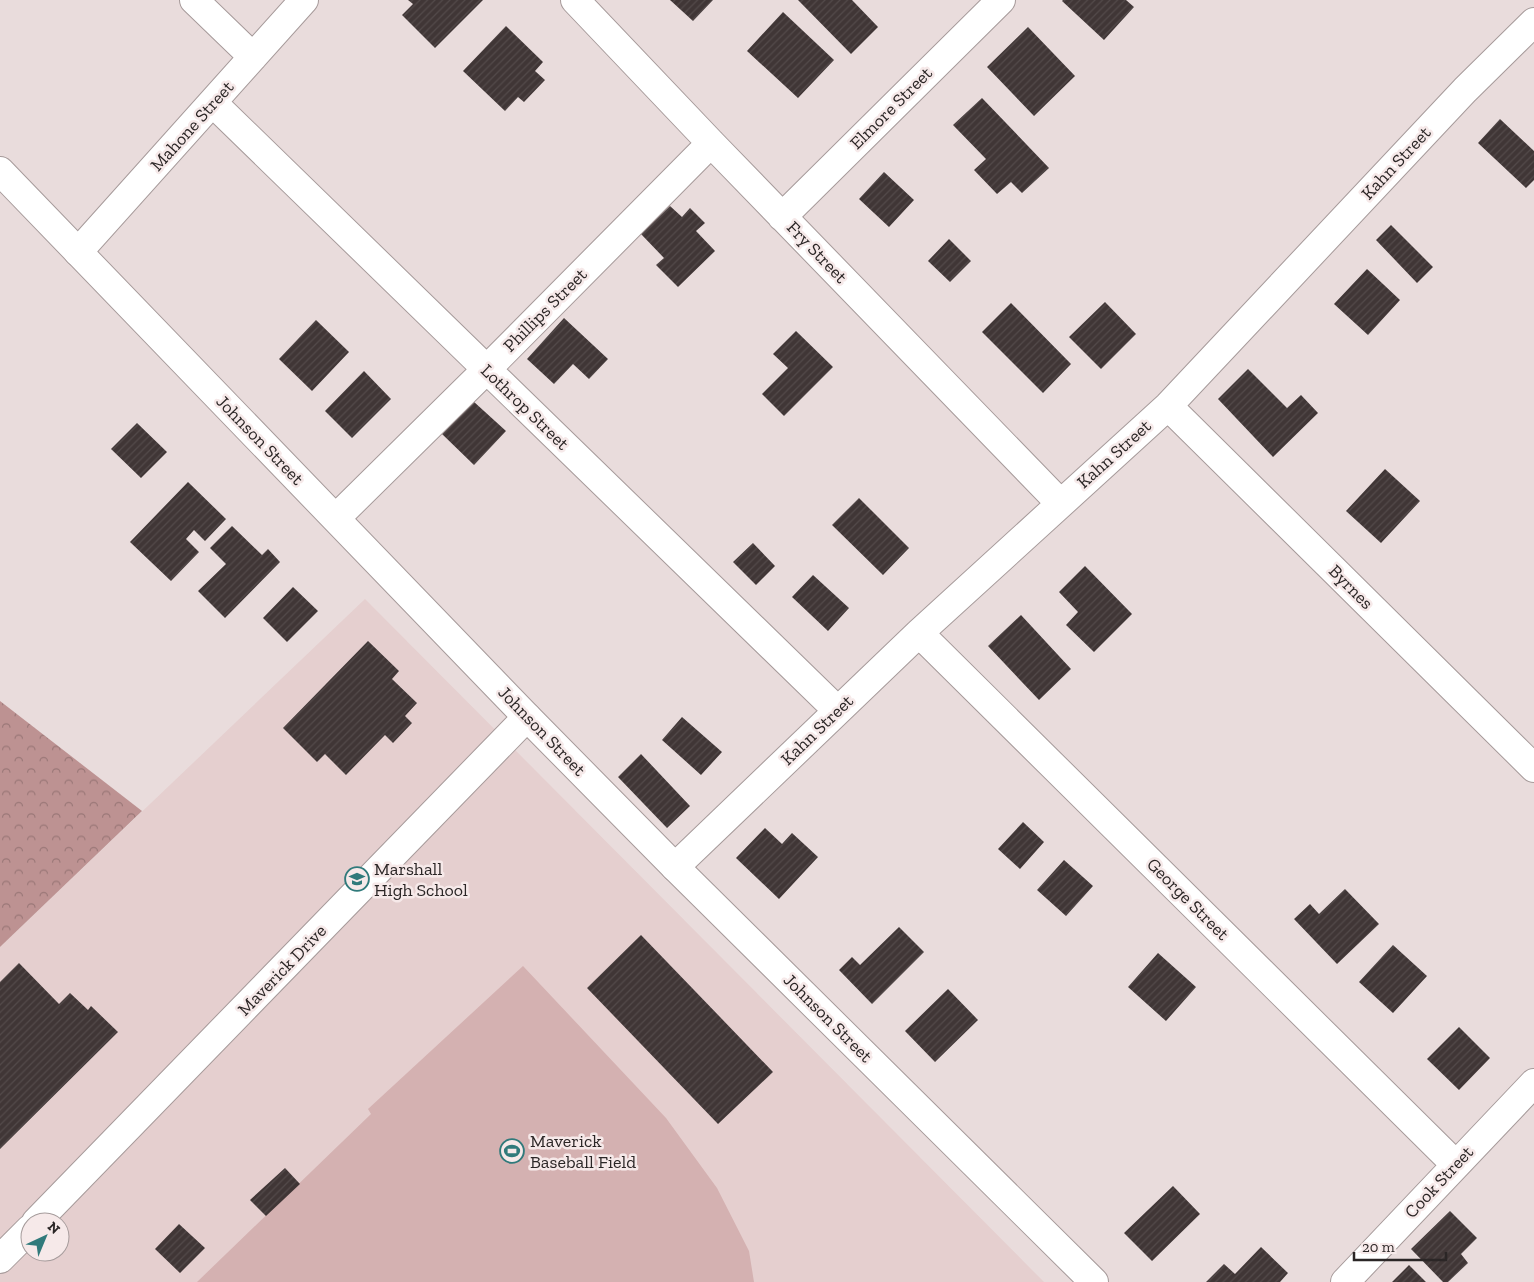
<svg xmlns="http://www.w3.org/2000/svg" width="1534" height="1282" viewBox="0 0 1534 1282" font-family="'Zilla Slab',serif">
<style>
.built{fill:#e5cfcf;fill-rule:evenodd}
.forest{fill:url(#forest-crowns)}
.pitch{fill:#d4b1b1}
.building{fill:url(#building-hatch)}
.lines{fill:none;stroke-linecap:round;stroke-linejoin:round}
.street-casing{stroke:#a69a9a;stroke-width:30}
.secondary-casing{stroke:#a69a9a;stroke-width:30}
.street{stroke:#fff;stroke-width:28}
.secondary{stroke:#fff;stroke-width:28}
.labels{text-anchor:middle;stroke-width:5;stroke-linejoin:round;paint-order:stroke}
.street-label{font-size:18px;fill:#2b2626;stroke:#f6e9e9}
.poi-label{font-size:18px;fill:#2b2626;stroke:#f6e9e9;text-anchor:start}
</style>
<defs>
<pattern id="forest-crowns" width="20" height="18" patternUnits="userSpaceOnUse" patternTransform="scale(1.25)"><rect width="20" height="18" fill="#bd9292"/><path d="M2 6a3 3 0 1 1 6 0M12 15a3 3 0 1 1 6 0" fill="none" stroke="#9a7777"/></pattern>
<pattern id="building-hatch" width="6" height="6" patternUnits="userSpaceOnUse" patternTransform="scale(1.25)"><rect width="6" height="6" fill="#403636"/><path d="M-1 1l2-2M0 6l6-6M5 7l2-2" fill="none" stroke="#534a4a"/></pattern>
</defs>
<rect width="100%" height="100%" fill="#e9dcdc"/>
<!-- built -->
<path class="built" d="M365 599 1044 1282H0V947ZM30 1222H60V1252H30Z"/>
<!-- forest -->
<path class="forest" d="M0 701 142 811 0 947Z"/>
<!-- pitch -->
<path class="pitch" d="M523 966 666 1118 717 1188 749 1251 754 1282H197L371 1114 368 1109Z"/>
<!-- building -->
<path class="building" d="M408 0H483L435 48 402 15 413 4Z
M670 0H713L693 21Z
M798 0H852L878 27 851 54Z
M1063 0H1126L1134 7 1104 40 1062 1Z
M783 12 834 60 798 98 747 51Z
M506 26 543 62 535 71 545 80 524 102 518 97 505 111 463 71Z
M1028 27 1075 76 1034 116 987 67Z
M982 98 1049 168 1022 193 1011 182 997 194 974 170 986 159 953 125Z
M1500 119 1534 151V180L1526 188 1478 143Z
M884 172 914 200 889 227 859 199Z
M670 206 682 217 690 208 705 223 696 231 715 251 678 287 656 265 664 258 641 234Z
M1391 225 1433 267 1417 283 1376 240Z
M949 239 971 261 950 282 928 261Z
M1367 269 1400 300 1368 335 1334 304Z
M1105 302 1136 334 1101 369 1069 337Z
M1011 303 1071 364 1043 393 982 332Z
M564 318 608 359 589 379 573 364 554 384 527 359Z
M316 320 349 352 312 391 279 359Z
M796 331 833 367 784 416 762 394 788 368 773 354Z
M1248 369 1287 408 1301 395 1318 413 1273 457 1218 399Z
M364 371 391 399 352 438 325 411Z
M473 401 506 431 474 465 442 434Z
M137 423 167 452 141 478 111 449Z
M1385 469 1420 501 1381 543 1346 511Z
M188 482 226 519 205 541 194 530 186 539 199 552 171 581 130 542Z
M859 498 909 548 883 575 832 525Z
M232 526 262 555 268 549 280 562 225 618 198 591 226 564 210 548Z
M753 543 775 566 756 585 733 562Z
M1085 566 1132 614 1094 652 1066 625 1078 612 1059 592Z
M813 575 849 608 828 631 792 597Z
M293 587 318 611 287 642 263 618Z
M1021 615 1071 669 1039 700 988 646Z
M368 641 399 671 392 679 417 703 405 716 412 723 393 743 385 735 346 775 325 754 317 762 283 728Z
M682 717 722 752 701 775 662 740Z
M641 754 690 806 667 828 618 777Z
M1023 822 1044 842 1020 869 998 849Z
M765 828 782 844 792 833 818 857 779 899 736 858Z
M1064 860 1093 886 1066 916 1037 890Z
M1345 889 1379 924 1337 964 1294 919 1310 904 1319 914Z
M899 927 924 952 872 1004 839 970 852 957 860 965Z
M641 935 773 1072 718 1124 587 988Z
M1393 945 1427 976 1393 1013 1359 982Z
M1158 953 1196 987 1166 1021 1128 987Z
M19 963 59 1004 70 993 88 1010 91 1006 118 1032 0 1149V982Z
M948 989 978 1020 935 1062 905 1031Z
M1459 1027 1490 1058 1459 1090 1427 1059Z
M285 1168 300 1184 266 1216 250 1200Z
M1173 1186 1200 1214 1152 1261 1124 1233Z
M1450 1211 1477 1238 1461 1254 1468 1263 1448 1282H1443L1411 1249Z
M179 1224 205 1248 180 1273 155 1249Z
M1261 1247 1288 1273 1280 1282H1206L1224 1264 1235 1274Z
M1409 1265 1426 1282H1392Z"/>
<g class="lines">
<!-- street casing -->
<g class="street-casing">
<path id="street" d="M194 0 253 57
M575 0 711 143 1060 503
M213 103 837 710
M782 217 1001 0
M78 252 304 0
M1168 406 1534 768
M336 518 487 369 711 143
M919 633 1456 1165
M675 867 919 633 1168 406 1465 90 1534 22
M36 1222 527 717
M0 1259 30 1229
M1345 1282 1534 1083"/>
</g>
<!-- secondary casing -->
<g class="secondary-casing">
<path id="secondary" d="M0 171 527 717 675 867 1094 1282"/>
</g>
<!-- street -->
<use href="#street" class="street"/>
<!-- secondary -->
<use href="#secondary" class="secondary"/>
</g>
<!-- icons -->
<defs>
<g id="school-ring" transform="scale(1.25)"><circle r="9.5" fill="#f6e9e9" stroke="#307a7b" stroke-width="1.5"/><path d="M0-5L7-2L0 1L-7-2ZM-4 1L0 2.5L4 1V4Q0 6-4 4Z" fill="#307a7b"/></g>
<g id="stadium-ring" transform="scale(1.25)"><circle r="9.5" fill="#f6e9e9" stroke="#307a7b" stroke-width="1.5"/><path d="M0-5a6.5 5 0 1 0 0 10a6.5 5 0 1 0 0-10ZM-3.5-1.8h7v3.6h-7Z" fill="#307a7b"/></g>
</defs>
<g fill-rule="evenodd">
<use href="#school-ring" x="357" y="879"/>
<use href="#stadium-ring" x="512" y="1151"/>
</g>
<g class="labels">
<!-- street labels -->
<g class="street-label">
<text transform="translate(891 108) rotate(-45)" y="6">Elmore Street</text>
<text transform="translate(192 126) rotate(-48)" y="6">Mahone Street</text>
<text transform="translate(1396 163) rotate(-47)" y="6">Kahn Street</text>
<text transform="translate(817 252) rotate(46)" y="6">Fry Street</text>
<text transform="translate(545 310) rotate(-45)" y="6">Phillips Street</text>
<text transform="translate(525 407) rotate(44)" y="6">Lothrop Street</text>
<text transform="translate(260 440) rotate(46)" y="6">Johnson Street</text>
<text transform="translate(1114 454) rotate(-42)" y="6">Kahn Street</text>
<text transform="translate(1351 587) rotate(45)" y="6">Byrnes</text>
<text transform="translate(817 730) rotate(-44)" y="6">Kahn Street</text>
<text transform="translate(542 731) rotate(46)" y="6">Johnson Street</text>
<text transform="translate(1188 899) rotate(45)" y="6">George Street</text>
<text transform="translate(282 970) rotate(-46)" y="6">Maverick Drive</text>
<text transform="translate(828 1018) rotate(45)" y="6">Johnson Street</text>
<text transform="translate(1439 1182) rotate(-47)" y="6">Cook Street</text>
</g>
<!-- poi labels -->
<g class="poi-label">
<text x="374" y="875">Marshall<tspan x="374" dy="21">High School</tspan></text>
<text x="530" y="1147">Maverick<tspan x="530" dy="21">Baseball Field</tspan></text>
</g>
</g>
<!-- north arrow -->
<g transform="translate(45 1237) rotate(44)"><circle r="24" fill="#f6e9e9" stroke="#a59b9b"/>
<path d="M0-4L9 19L0 12L-9 19Z" fill="#307a7b"/>
<text y="-8" font-size="14" font-weight="bold" text-anchor="middle" fill="#2b2626">N</text>
</g>
<!-- scale -->
<path d="M1354 1252v8h92v-8" fill="none" stroke="#2b2626" stroke-width="2.5"/>
<text x="1362" y="1252" font-size="15" fill="#2b2626" stroke="#f6e9e9" stroke-width="4" paint-order="stroke">20 m</text>
</svg>
